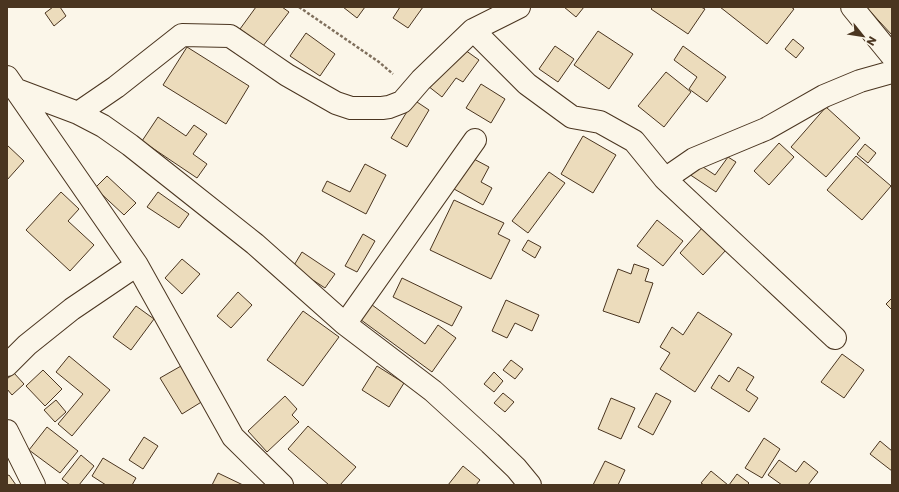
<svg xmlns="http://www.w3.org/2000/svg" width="899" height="492" viewBox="0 0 899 492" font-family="Poppins,sans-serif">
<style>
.building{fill:#ecdcbc;stroke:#4a3520}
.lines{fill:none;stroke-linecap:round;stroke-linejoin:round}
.street-casing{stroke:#4a3520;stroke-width:24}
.path{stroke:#7f6f5c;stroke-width:2.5;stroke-dasharray:3 2;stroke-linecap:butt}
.street{stroke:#fbf6e9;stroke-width:22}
</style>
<rect width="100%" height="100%" fill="#fbf6e9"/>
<!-- building -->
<path class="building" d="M53 7H60L66 16 54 26 45 13Z
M256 7H282L289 12 263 46 240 29Z
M343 7H365L357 18Z
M400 7H423L408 28 393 18Z
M564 7H584L576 17Z
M653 7H701L705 9 688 34 651 9Z
M720 7H791L794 9 767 44Z
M866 7H892V35Z
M598 31 633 54 609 89 574 65Z
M306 33 335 54 320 76 290 56Z
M793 39 804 48 796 58 785 49Z
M458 45 479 60 463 82 456 78 442 97 428 86Z
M555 46 574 59 558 82 539 69Z
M683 46 726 77 707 102 689 89 697 77 674 60Z
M187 47 249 86 226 124 163 85Z
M666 72 691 92 664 127 638 106Z
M481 84 505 99 491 123 466 108Z
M414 100 429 110 407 147 391 138Z
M826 107 860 138 826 177 791 147Z
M158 117 186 136 194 125 207 134 193 154 207 164 197 178 142 141Z
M583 136 616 155 593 193 561 174Z
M779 143 794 157 769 185 754 171Z
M865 144 876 153 868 163 857 154Z
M7 145 24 161 7 180Z
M856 156 891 186 862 220 827 190Z
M728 157 736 162 716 192 686 172 694 161 715 175Z
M472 158 489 167 481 182 492 188 483 205 454 189Z
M365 164 386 175 366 214 322 191 327 181 350 192Z
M549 172 565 183 528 233 512 221Z
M107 176 136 203 124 215 95 188Z
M61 192 79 209 68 221 94 245 70 271 26 230Z
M158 192 189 214 179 228 147 207Z
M454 200 504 223 498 234 510 240 491 279 430 250Z
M657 220 683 241 663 266 637 246Z
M702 228 726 250 703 275 680 253Z
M363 234 375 241 357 272 345 266Z
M528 240 541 247 535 258 522 250Z
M302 252 335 274 325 288 293 267Z
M182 259 200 274 182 294 165 278Z
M634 264 649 269 645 281 653 283 639 323 603 311 618 269 631 274Z
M402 278 462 307 452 326 393 297Z
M238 292 252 305 231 328 217 316Z
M892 298V310L886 304Z
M364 299 425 344 438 325 456 338 432 372 353 314Z
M506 300 539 315 532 331 515 323 507 338 492 331Z
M136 306 154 319 131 350 113 337Z
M303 311 339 337 303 386 267 360Z
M698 312 732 334 695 392 660 369 670 353 660 347 672 327 683 335Z
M842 354 864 370 844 398 821 382Z
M69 356 110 390 72 436 58 424 83 394 56 372Z
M511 360 523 369 515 379 503 370Z
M181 366 203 401 182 414 160 378Z
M377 366 404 383 389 407 362 390Z
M738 367 754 377 746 390 758 398 749 412 711 388 719 375 729 382Z
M43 370 62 389 45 406 26 386Z
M494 372 503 381 494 392 484 384Z
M14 373 24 384 12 395 7 389V379Z
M503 393 514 402 505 412 494 403Z
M656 393 671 401 653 435 638 427Z
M285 396 297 409 292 415 299 422 267 452 248 431Z
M611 398 635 408 621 439 598 429Z
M56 400 66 412 55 422 44 410Z
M308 426 356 467 340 485H329L288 449Z
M47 427 78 451 60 473 29 450Z
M144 437 158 446 143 469 129 460Z
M764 438 780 449 762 478 745 468Z
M880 441 892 451V471L870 454Z
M81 455 94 466 79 485H70L62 479Z
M103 458 136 478 132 485H106L92 476Z
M779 460 796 472 804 461 818 472 808 485H782L768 475Z
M605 461 625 470 618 485H593Z
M463 466 480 480 476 485H448Z
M711 471 728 485H704L701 483Z
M218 473 243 485H212Z
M737 474 749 483 747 485H729Z
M9 475 16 485H7V476Z"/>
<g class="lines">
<!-- street casing -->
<g class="street-casing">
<path id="street" d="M852 7 892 56
M473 30 527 84 572 117 600 122 634 141 665 179 694 159 766 129 824 96 860 81 892 72
M7 77 137 265 233 437 282 485
M17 90 78 113 103 126 130 145 255 244 345 324 433 391 490 443 516 468 530 485
M78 113 116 87 182 35 230 36 287 75 336 103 351 108H382L389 107 402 102 421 80 473 30 519 7
M665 179 835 338
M345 324 475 140
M7 365 27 345 72 309 137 265
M7 431 34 485"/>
</g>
<!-- path -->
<path class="path" d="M299 7 379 62 393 74"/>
<!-- street -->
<use href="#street" class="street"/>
</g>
<!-- border -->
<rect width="899" height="492" fill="none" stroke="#4a3520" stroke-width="16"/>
<!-- north arrow -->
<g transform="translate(863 36) rotate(120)" stroke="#fbf6e9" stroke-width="3" paint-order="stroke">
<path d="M0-3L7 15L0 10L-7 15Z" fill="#4a3520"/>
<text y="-6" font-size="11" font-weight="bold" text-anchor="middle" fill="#4a3520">N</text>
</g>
</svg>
